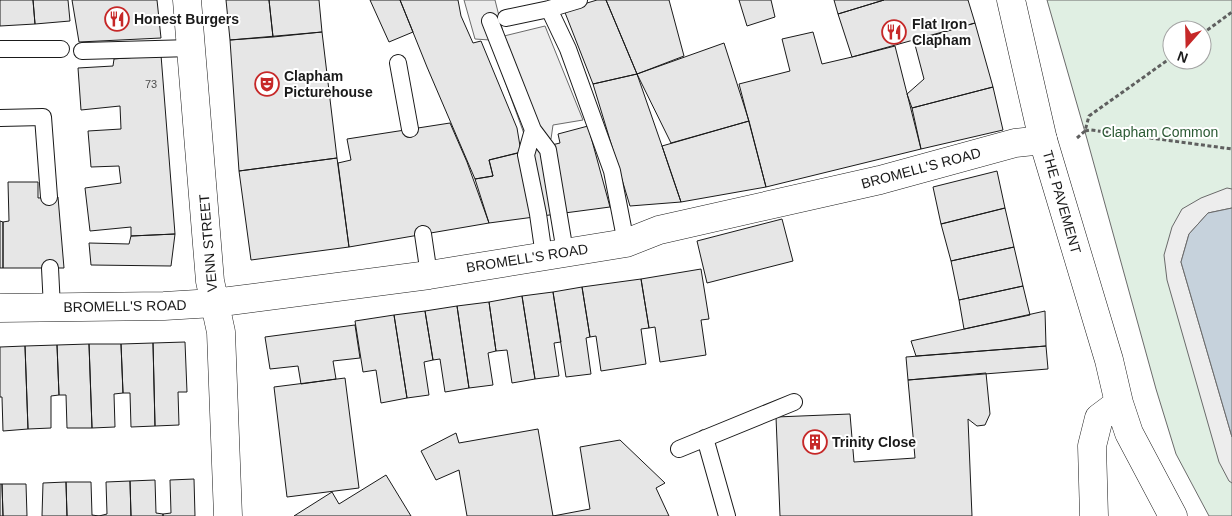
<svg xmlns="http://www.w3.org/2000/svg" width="1232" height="516" viewBox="0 0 1232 516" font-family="Arial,sans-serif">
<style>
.green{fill:#e0efe3;stroke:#6a6a6a;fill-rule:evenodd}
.parking{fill:#ededed;stroke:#6a6a6a}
.water{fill:#c6d2dc;stroke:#6a6a6a}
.building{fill:#e6e6e6;stroke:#1a1a1a}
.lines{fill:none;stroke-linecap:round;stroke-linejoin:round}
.service-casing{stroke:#1a1a1a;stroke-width:18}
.minor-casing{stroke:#1a1a1a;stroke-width:29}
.secondary-casing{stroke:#1a1a1a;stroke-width:29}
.path{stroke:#5f5f5f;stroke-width:3;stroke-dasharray:4 2.5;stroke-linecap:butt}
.service{stroke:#fff;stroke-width:16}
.minor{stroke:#fff;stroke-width:28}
.secondary{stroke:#fff;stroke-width:28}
.labels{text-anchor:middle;stroke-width:4;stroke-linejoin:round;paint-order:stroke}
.number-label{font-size:11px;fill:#4d4d4d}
.poi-label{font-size:14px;font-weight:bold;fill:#1a1a1a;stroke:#fff;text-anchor:start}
.park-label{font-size:14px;fill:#2b5a34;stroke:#fff}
.street-label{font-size:14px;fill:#1a1a1a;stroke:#fff}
</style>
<rect width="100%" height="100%" fill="#fff"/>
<!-- green -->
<path class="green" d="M1047 0H1232V516H1209L1176 454 1156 389 1087 139ZM1172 30H1202V60H1172Z"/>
<!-- parking -->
<path class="parking" d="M464 0H495L504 36 545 26 583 120 553 125 551 139 527 142 490 40 475 39Z
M1227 188 1232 189V208L1208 213 1189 234 1181 262 1232 437V483L1229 481 1219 462 1167 280 1164 255 1172 227 1182 209 1201 198Z"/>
<!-- water -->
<path class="water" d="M1232 208V437L1181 262 1189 234 1208 213Z"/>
<!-- building -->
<path class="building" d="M0 0H33L35 24 0 26Z
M33 0H68L70 21 35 24Z
M72 0H157L161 38 79 42Z
M226 0H269L273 37 230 40Z
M269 0H319L322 32 273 37Z
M370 0H400L413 32 389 42Z
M400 0H458L461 16 473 43 481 41 517 128 521 152 489 160 493 176 475 179 427 67Z
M597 0H606L637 74 593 84 564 10Z
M606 0H669L684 56 637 74Z
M739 0H771L775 17 747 26Z
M834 0H884L838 14Z
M884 0H968L975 23 852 57 838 14Z
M975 23 993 87 912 108 907 94 924 79 914 41Z
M322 32 337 158 239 171 230 40Z
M813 32 822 64 852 57 895 46 921 149 766 187 739 84 790 71 782 39Z
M724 43 749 121 671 143 637 74Z
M161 55 175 234 131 236V227L90 231 85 188 121 183 119 166 91 167 88 131 121 129 120 106 81 110 78 68 113 66 114 59Z
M637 74 662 146 681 202 630 206 593 84Z
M993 87 1003 130 921 149 912 108Z
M749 121 766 187 681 202 662 146Z
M450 123 467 162 489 223 349 247 338 163 351 160 347 139Z
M588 126 610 207 489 223 475 179 493 176 489 160 560 143 558 134Z
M337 158 349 247 251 260 239 171Z
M997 171 1005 208 941 224 933 187Z
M8 182H38V198L58 197 64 268H3V222L9 221Z
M1005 208 1014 247 951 261 941 224Z
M782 219 793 261 707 283 697 241Z
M0 221 3 222V268H0Z
M175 234 171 266 91 265 89 243 129 244 131 236Z
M1014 247 1023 286 959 300 951 261Z
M701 269 709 319 701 320 706 355 660 362 655 327 649 328 641 279Z
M641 279 649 328 641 329 646 364 601 371 596 336 590 337 582 287Z
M1023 286 1030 315 964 329 959 300Z
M582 287 590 337 586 338 591 374 566 377 553 292Z
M553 292 561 342 554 343 559 376 535 379 522 296Z
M522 296 535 379 512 383 507 350 496 351 489 302Z
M489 302 496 351 488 353 493 385 469 388 457 306Z
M457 306 469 388 445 392 440 359 433 360 425 311Z
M425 311 433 360 424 362 429 395 407 398 394 315Z
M1045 311 1046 346 916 356 911 341Z
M394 315 407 398 381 403 376 370 363 372 355 321Z
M355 325 360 358 333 361 336 379 301 384 298 366 270 369 265 337Z
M185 342 187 392H178L179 425 155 426 153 343Z
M153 343 155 426 131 427 130 393H123L121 344Z
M89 344H121L123 393 114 394 115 427 92 428Z
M89 344 92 428H67L66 395H59L57 345Z
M57 345 59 395 51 396V428L28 429 25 346Z
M25 346 28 429 3 431 2 397H0V347Z
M1046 346 1048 369 908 380 906 357Z
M986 373 990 414 985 425 977 426 968 419 972 516H780L776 417 850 414 854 462 915 458 908 380Z
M345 378 359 488 287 497 274 387Z
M538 429 553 516H467L459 470 436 480 421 451 456 433 459 443Z
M620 440 665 483 656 488 669 516H553L590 509 580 447Z
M386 475 411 516H294L332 492 339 504Z
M194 479 195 516H163V514L171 513 170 480Z
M155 480 156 513 163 514V516H131L130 481Z
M130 481 131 516H99L107 514 106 482Z
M66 482H91L92 515 99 516H67Z
M66 482 67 516H42L43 483Z
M0 484H2L3 516H0Z
M2 484H26L27 516H3Z"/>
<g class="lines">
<!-- service casing -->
<g class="service-casing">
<path id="service" d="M549 9 579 0
M506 18 549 9 568 49 612 171 626 243
M490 21 533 130 526 155 538 214 544 256
M0 49H61
M82 51 192 48
M398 63 410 129
M0 118 43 117 49 197
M533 130 548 150 565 252
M423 234 429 275
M50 268 52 308
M705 438 727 516
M679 449 794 402"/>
</g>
<!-- minor casing -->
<g class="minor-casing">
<path id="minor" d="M187 0 210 281 221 332 228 516
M0 308 164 306 214 303 429 275 626 243 659 230 880 180 1015 143 1043 140"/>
</g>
<!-- secondary casing -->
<g class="secondary-casing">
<path id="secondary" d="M1011 0 1043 140 1109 360 1119 403 1129 433 1173 516
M1094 516 1092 446 1099 418 1119 403"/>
</g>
<!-- path -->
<path class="path" d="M1202 34 1232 12
M1085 131 1091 130 1232 149
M1077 138 1085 131 1089 116 1172 57"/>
<!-- service -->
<use href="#service" class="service"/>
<!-- minor -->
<use href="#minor" class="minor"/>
<!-- secondary -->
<use href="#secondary" class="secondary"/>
</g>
<!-- icons -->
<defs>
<g id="restaurant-ring" transform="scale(1.25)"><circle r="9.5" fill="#fff" stroke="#c62828" stroke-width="1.5"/><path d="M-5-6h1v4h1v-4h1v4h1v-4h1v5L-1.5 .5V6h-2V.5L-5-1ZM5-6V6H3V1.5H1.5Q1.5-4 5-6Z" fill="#c62828"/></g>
<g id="theatre-ring" transform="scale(1.25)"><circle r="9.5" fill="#fff" stroke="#c62828" stroke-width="1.5"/><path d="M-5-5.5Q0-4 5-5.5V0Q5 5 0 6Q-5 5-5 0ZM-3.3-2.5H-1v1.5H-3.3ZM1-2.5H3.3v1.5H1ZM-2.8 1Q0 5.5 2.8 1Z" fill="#c62828"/></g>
<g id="building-ring" transform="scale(1.25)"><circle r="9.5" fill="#fff" stroke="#c62828" stroke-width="1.5"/><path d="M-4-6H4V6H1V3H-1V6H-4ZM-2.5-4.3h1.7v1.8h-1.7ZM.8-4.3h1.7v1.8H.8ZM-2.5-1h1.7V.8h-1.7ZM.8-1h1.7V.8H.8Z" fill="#c62828"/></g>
</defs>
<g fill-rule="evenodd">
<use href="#restaurant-ring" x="117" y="19"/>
<use href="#restaurant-ring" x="894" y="32"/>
<use href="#theatre-ring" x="267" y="84"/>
<use href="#building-ring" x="815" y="442"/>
</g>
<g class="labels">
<!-- number labels -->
<g class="number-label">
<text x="151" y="88">73</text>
</g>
<!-- poi labels -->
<g class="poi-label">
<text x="134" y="24">Honest Burgers</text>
<text x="912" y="29">Flat Iron<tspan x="912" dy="16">Clapham</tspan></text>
<text x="284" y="81">Clapham<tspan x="284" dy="16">Picturehouse</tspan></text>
<text x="832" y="447">Trinity Close</text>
</g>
<!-- park labels -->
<g class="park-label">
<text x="1160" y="137">Clapham Common</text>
</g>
<!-- street labels -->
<g class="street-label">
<text transform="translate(921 168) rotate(-15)" y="5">BROMELL'S ROAD</text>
<text transform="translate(1062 202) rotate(74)" y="5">THE PAVEMENT</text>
<text transform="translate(208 243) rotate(-95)" y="5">VENN STREET</text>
<text transform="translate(527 258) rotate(-9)" y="5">BROMELL'S ROAD</text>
<text transform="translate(125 306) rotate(-1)" y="5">BROMELL'S ROAD</text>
</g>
</g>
<!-- north arrow -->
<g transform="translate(1187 45) rotate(200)"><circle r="24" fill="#ffffff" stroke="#a3a3a3"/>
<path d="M0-4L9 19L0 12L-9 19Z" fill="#c62828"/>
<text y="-8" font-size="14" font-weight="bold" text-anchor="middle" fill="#1a1a1a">N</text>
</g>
</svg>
